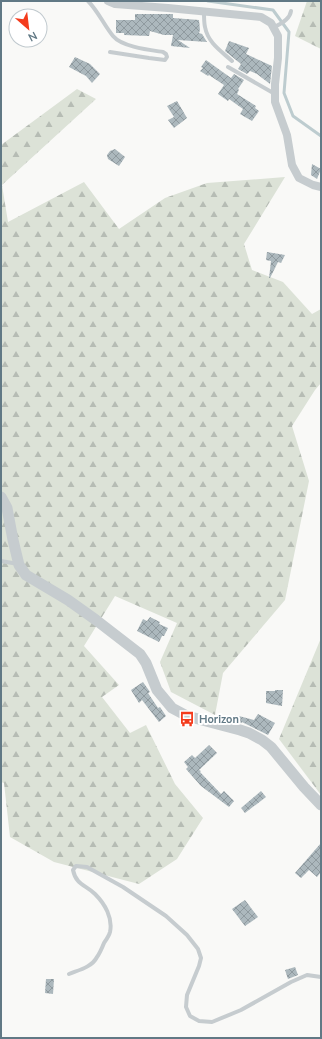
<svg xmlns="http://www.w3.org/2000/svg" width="322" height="1039" viewBox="0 0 322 1039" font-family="'Nunito Sans',sans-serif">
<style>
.forest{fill:url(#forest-firs)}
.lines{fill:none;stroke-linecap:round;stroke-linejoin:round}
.stream{stroke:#bdcccf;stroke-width:3}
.building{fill:url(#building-cross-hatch)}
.service{stroke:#c6cccf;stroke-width:4}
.minor{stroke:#c6cccf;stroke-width:8}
.tertiary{stroke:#c6cccf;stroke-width:11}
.labels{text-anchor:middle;stroke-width:4;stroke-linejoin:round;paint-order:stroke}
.poi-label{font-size:11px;font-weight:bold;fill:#617985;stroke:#fff;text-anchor:start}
</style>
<defs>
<pattern id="forest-firs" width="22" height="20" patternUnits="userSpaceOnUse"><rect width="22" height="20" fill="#dce2d7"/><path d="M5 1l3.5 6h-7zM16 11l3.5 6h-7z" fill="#b6bcb4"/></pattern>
<pattern id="building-cross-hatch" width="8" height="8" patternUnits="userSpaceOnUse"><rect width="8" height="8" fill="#acb8bd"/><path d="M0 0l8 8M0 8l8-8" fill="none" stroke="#8f9a9f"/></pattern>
</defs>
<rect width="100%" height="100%" fill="#f9f9f7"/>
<!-- forest -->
<path class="forest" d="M307 1H321V49L295 36Z
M77 89 96 99 2 185 8 222 84 182 119 229 165 198 207 183 285 177 244 244 252 270 283 282 312 314 321 309V383L315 390 292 426 309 481 285 600 223 673 215 715 171 692 160 662 177 623 115 596 84 646 119 685 102 697 130 733 146 725 175 784 203 818 177 859 139 884 54 862 10 837 4 783 1 782V145Z
M321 638V795L279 739Z"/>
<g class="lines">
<!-- stream -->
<path class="stream" d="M208 1 273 10 289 32 284 93 293 116 321 136"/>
</g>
<!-- building -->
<path class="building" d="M135 14H173V18L199 20 200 30 199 33 202 34 207 42 178 40 190 48 171 46 173 35H164L150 31 149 36 124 35V33H116V20H135Z
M229 41 249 48 246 54 272 66 270 84 257 74 250 71 247 74 238 69 241 64 225 51Z
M75 57 90 64 100 74 92 83 86 76 69 67Z
M206 60 231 78 234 74 244 80 238 89 239 90 237 94 256 106 255 108 259 111 252 121 240 114 243 109 229 99 228 101 218 94 224 85 209 75 208 76 200 71 203 68 201 67Z
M177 101 187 118 174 128 168 120 174 117 167 106Z
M115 149 125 157 119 166 108 159 107 155 110 151Z
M312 164 321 169 317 179 311 175Z
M267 252 285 255 281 263 278 262 270 278H269L271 261 266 260Z
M150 617 160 622 159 624 168 628 164 636H162L159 642 137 631 143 619 147 621Z
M143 682 150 692 148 693 158 708 160 707 166 716 159 722 142 700 139 703 131 690Z
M275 690H283L282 706 266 703V691H275Z
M258 714 275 723 268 735 242 722V723L234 721 235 715 254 720Z
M209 745 217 753 199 770 201 771 200 772 221 794 224 791 234 801 229 807 201 786 186 769 188 767 184 762 192 755 195 758Z
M261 791 266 797 245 813 241 808Z
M321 843V872L317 877 309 870 301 878 295 873Z
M245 900 258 917 245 926 232 909Z
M295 967 298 975 288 979 285 970Z
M46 979H54L53 994 45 993Z"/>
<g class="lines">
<!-- service -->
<path class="service" d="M88 1C98 11 104 25 113 36 122 47 150 50 163 52L166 54 167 57 165 60 149 58 110 52
M204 12C204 17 204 23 205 27 208 43 221 51 232 61
M274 27C281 24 290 19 291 11
M228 67 275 94
M1 561 18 564
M69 974C79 970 92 967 97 957 100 953 102 948 104 943 106 940 109 936 110 932 113 918 105 904 95 894 86 885 76 885 73 870L76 866 87 867 123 887 166 916 187 935 198 949 201 958 199 966 187 995 186 1007 190 1016 199 1021 212 1022 241 1010 291 982 307 975 321 977"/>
<!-- minor -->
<path class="minor" d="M108 1 115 4 168 8 261 17 271 23 278 36V58L275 84V102L287 135 292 165 299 178 313 185 321 187"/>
<!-- tertiary -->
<path class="tertiary" d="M1 497 7 508 13 540 19 565 26 575 68 600 96 620 140 654 146 663 157 690 172 708 187 716 240 730 249 733 262 740 271 747 304 787 321 805"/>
</g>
<!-- icons -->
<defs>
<g id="bus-bare" transform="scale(1.2)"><path d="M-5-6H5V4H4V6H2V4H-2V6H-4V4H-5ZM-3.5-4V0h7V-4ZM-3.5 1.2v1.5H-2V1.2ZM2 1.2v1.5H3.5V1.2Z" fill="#f43b1c" stroke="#fff" stroke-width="2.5" paint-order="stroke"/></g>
</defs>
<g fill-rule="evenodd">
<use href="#bus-bare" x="187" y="719"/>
</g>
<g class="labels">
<!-- poi labels -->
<g class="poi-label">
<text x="199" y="723">Horizon</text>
</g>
</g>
<!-- border -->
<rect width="322" height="1039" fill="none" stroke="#617985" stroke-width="4"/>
<!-- north arrow -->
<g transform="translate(28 28) rotate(152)"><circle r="19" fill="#ffffff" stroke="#c0c9ce"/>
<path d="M0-3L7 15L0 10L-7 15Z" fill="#f43b1c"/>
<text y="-6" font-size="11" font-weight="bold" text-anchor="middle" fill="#617985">N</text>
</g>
</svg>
